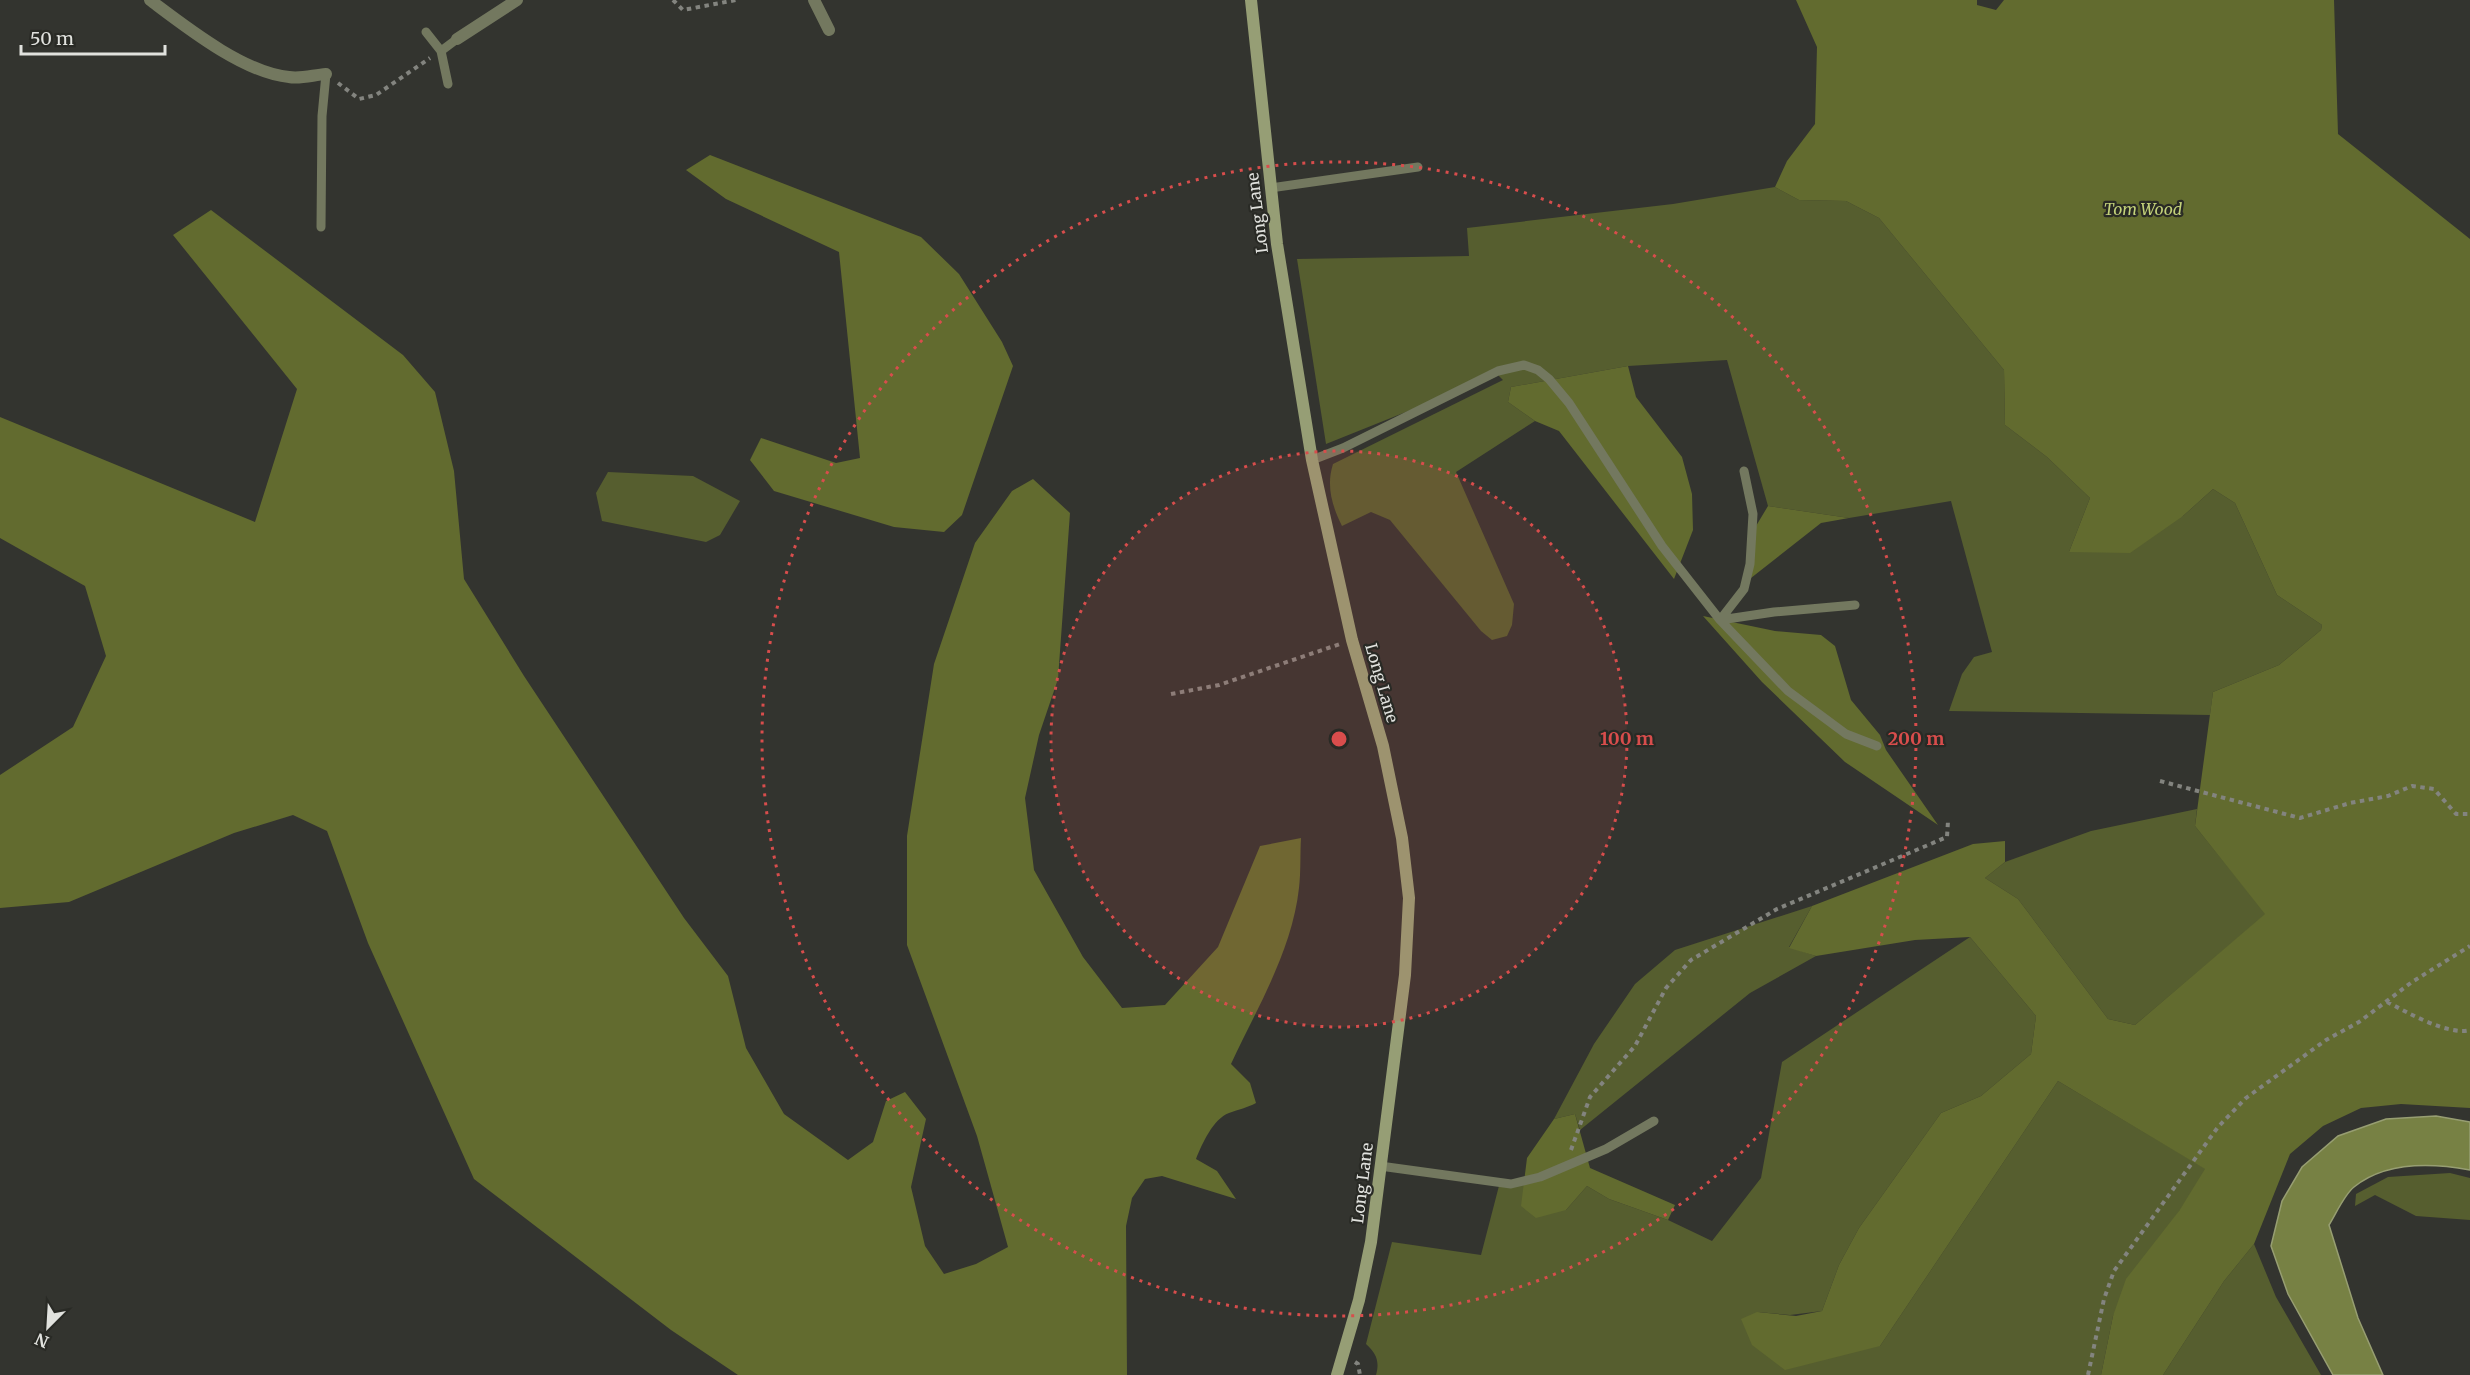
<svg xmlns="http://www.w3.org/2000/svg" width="2470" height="1375" viewBox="0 0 2470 1375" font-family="Merriweather,serif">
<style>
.green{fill:#565e2f}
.forest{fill:#626b2f}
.water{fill:#778144;stroke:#979e72;stroke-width:1.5}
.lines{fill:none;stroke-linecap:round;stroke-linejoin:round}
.path{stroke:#83847f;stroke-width:4;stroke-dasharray:4.5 4.5;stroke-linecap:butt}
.lane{stroke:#73785f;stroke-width:9}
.street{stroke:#73785f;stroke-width:12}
.secondary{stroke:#969e75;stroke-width:12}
.ring{fill:none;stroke:#d84d4c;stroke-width:3;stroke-dasharray:3 6}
.labels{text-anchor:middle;stroke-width:4.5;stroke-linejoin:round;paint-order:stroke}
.park-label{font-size:16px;font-style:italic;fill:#c3d27a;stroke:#292a25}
.street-label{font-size:16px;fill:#e1e2de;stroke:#292a25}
.centre{fill:#d84d4c;stroke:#292a25;stroke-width:3}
.ring-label{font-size:18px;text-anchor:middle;font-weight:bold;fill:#d84d4c;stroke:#292a25;stroke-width:4.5;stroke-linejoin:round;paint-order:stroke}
</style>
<rect width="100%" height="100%" fill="#33342f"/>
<!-- green -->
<path class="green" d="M1775 187 1799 200 1846 201 1879 218 2004 370 2005 425 2047 457 2090 498 2069 552 2183 516 2213 489 2235 503 2277 595 2322 625 2321 630 2279 665 2213 692 2210 715 1949 711 1962 674 1974 657 1992 652 1951 501 1849 518 1768 506 1727 360 1628 366 1511 387 1508 402 1535 421 1456 472 1514 604 1512 625 1507 636 1492 640 1481 631 1390 520 1371 512 1342 526C1332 506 1326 486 1333 464L1503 380 1498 375 1326 444 1297 259 1469 256 1467 228 1673 204Z
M608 472 693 476 740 501 720 535 706 542 602 521 596 493Z
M2197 809 2195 826 2266 914 2135 1025 2108 1019 2018 899 1985 878 2005 862 2091 831Z
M1812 906 1789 947 1816 956 1750 993 1580 1130 1575 1114 1554 1119 1594 1044 1635 984 1675 950Z
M1970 937 2036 1016 2031 1054 1981 1096 1941 1113 1859 1228 1839 1265 1822 1311 1790 1315 1757 1312 1880 1346 2058 1081 2206 1169 2113 1316 2101 1375H1376C1380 1361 1376 1353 1366 1344L1392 1242 1481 1255 1500 1182 1524 1181 1566 1210 1587 1186 1609 1199 1668 1220 1712 1241 1761 1178 1782 1062Z
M2450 1173 2470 1178V1220L2416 1216 2375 1195 2355 1206 2356 1194 2388 1177Z
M2254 1244 2276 1297 2321 1375H2163L2224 1281Z"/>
<!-- forest -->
<path class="forest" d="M1796 0H1977V5L1996 10 2004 0H2334L2338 134 2470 239V1108L2401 1104 2361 1108 2323 1126 2290 1154 2254 1244 2224 1281 2163 1375H2101L2113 1316 2126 1279 2179 1211 2205 1169 2058 1081 1880 1346 1785 1370 1752 1345 1741 1319 1757 1312 1796 1316 1822 1311 1839 1265 1859 1228 1941 1113 1981 1096 2031 1054 2036 1016 1970 937 1915 940 1816 956 1789 948 1812 906 1973 844 2005 841V862L1985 878 2018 899 2108 1019 2135 1025 2265 914 2195 826 2213 692 2279 665 2321 630 2322 625 2277 595 2235 503 2213 489 2183 516 2130 553 2069 552 2090 498 2047 457 2005 425 2004 370 1879 218 1846 201 1799 200 1775 187 1787 161 1815 124 1817 47Z
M710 155 921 237 959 274 1002 342 1013 366 962 515 944 532 894 527 774 491 750 460 761 438 836 463 860 458 839 252 726 199 686 170Z
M211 210 403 355 435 392 454 471 464 579 524 676 684 918 728 976 746 1048 784 1114 848 1160 873 1142 886 1101 905 1092 926 1119 911 1187 925 1246 944 1274 976 1264 1008 1247 977 1136 907 945V836L934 664 975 543 1012 491 1033 479 1070 513 1058 679 1039 735 1025 798 1034 870 1083 957 1122 1008 1165 1005 1218 947 1260 846 1301 838C1300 854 1301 872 1299 888 1292 951 1257 1008 1231 1064L1250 1083 1256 1103C1247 1108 1239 1109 1229 1113 1213 1119 1202 1144 1196 1159L1217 1171 1236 1199 1162 1176 1145 1179 1132 1198 1126 1226 1127 1375H738L671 1330 474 1179 368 943 327 831 293 815 234 833 69 902 0 908V775L73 727 106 656 85 586 0 538V417L255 522 297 389 173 235Z
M1628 366 1636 397 1682 457 1692 494 1693 530 1674 579 1559 431 1535 421 1508 402 1511 387Z
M1768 506 1849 518 1821 523 1751 578 1753 531Z
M1703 616 1775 631 1821 635 1835 646 1851 700 1880 735 1886 750 1938 825 1845 762 1762 682Z
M1575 1114 1590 1168 1675 1205 1668 1220 1609 1199 1587 1186 1566 1210 1536 1218 1521 1206 1527 1158 1554 1119Z"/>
<!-- water -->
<path class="water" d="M2436 1116 2470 1122V1170C2432 1163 2386 1161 2354 1187 2344 1195 2336 1214 2329 1225L2358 1318 2383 1375H2333L2288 1294 2271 1246 2282 1201 2302 1167 2338 1136 2386 1119Z"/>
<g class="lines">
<!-- path -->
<path class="path" d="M673 0 683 10 736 0
M338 83 359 99 376 95 430 58
M1171 694 1219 685 1340 644
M2160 781 2300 818 2350 803 2388 796 2412 786 2434 789 2456 814H2470
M2387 1002C2407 1012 2448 1036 2470 1030
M1571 1150 1590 1097 1635 1046 1666 988 1691 960 1777 909 1947 837 1948 821
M1355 1362 1358 1364 1360 1375
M2088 1375 2104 1299 2114 1271 2218 1127 2246 1098 2326 1040 2359 1022 2412 982 2470 946"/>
<!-- lane -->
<path class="lane" d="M426 32 441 51
M448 84 441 51 457 39
M1270 188 1418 167
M321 227 322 116 326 74
M1312 460 1343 448 1498 371 1524 365 1538 370 1549 379 1569 403 1662 546 1720 620 1774 612 1855 605
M1744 471 1753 514 1750 564 1744 589 1720 620 1788 691 1846 734 1877 746
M1380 1166 1511 1184 1540 1177 1606 1149 1654 1121"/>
<!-- street -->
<path class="street" d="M150 0C186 27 244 73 289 77 301 79 313 75 326 74
M814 0 829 30
M457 39 517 0"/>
<!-- secondary -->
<path class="secondary" d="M1251 0 1277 244 1312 460 1352 640 1383 746 1402 838 1409 898 1405 975 1371 1242 1359 1300 1337 1375"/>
</g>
<!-- distance rings -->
<circle cx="1339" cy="739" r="288" fill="#d84d4c" fill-opacity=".12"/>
<g class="ring">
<circle cx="1339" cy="739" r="288"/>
<circle cx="1339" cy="739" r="577"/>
</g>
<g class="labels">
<!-- park labels -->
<g class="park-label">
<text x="2143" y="215">Tom Wood</text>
</g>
<!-- street labels -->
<g class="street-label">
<text transform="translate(1257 213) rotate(-97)" y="6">Long Lane</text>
<text transform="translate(1382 683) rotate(74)" y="6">Long Lane</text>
<text transform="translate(1362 1183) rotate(-83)" y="6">Long Lane</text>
</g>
</g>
<circle cx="1339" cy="739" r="9" class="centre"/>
<g class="ring-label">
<text x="1627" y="745">100 m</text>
<text x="1916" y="745">200 m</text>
</g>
<!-- north arrow -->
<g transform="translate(48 1327) rotate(204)" stroke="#292a25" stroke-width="4.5" paint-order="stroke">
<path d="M0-4.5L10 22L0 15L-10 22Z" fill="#e1e2de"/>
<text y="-9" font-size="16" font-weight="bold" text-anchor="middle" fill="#e1e2de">N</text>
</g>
<!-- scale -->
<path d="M21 45v9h144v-9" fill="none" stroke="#e1e2de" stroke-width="3"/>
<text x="30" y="45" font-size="18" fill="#e1e2de" stroke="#292a25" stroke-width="4.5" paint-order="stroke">50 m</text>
</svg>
